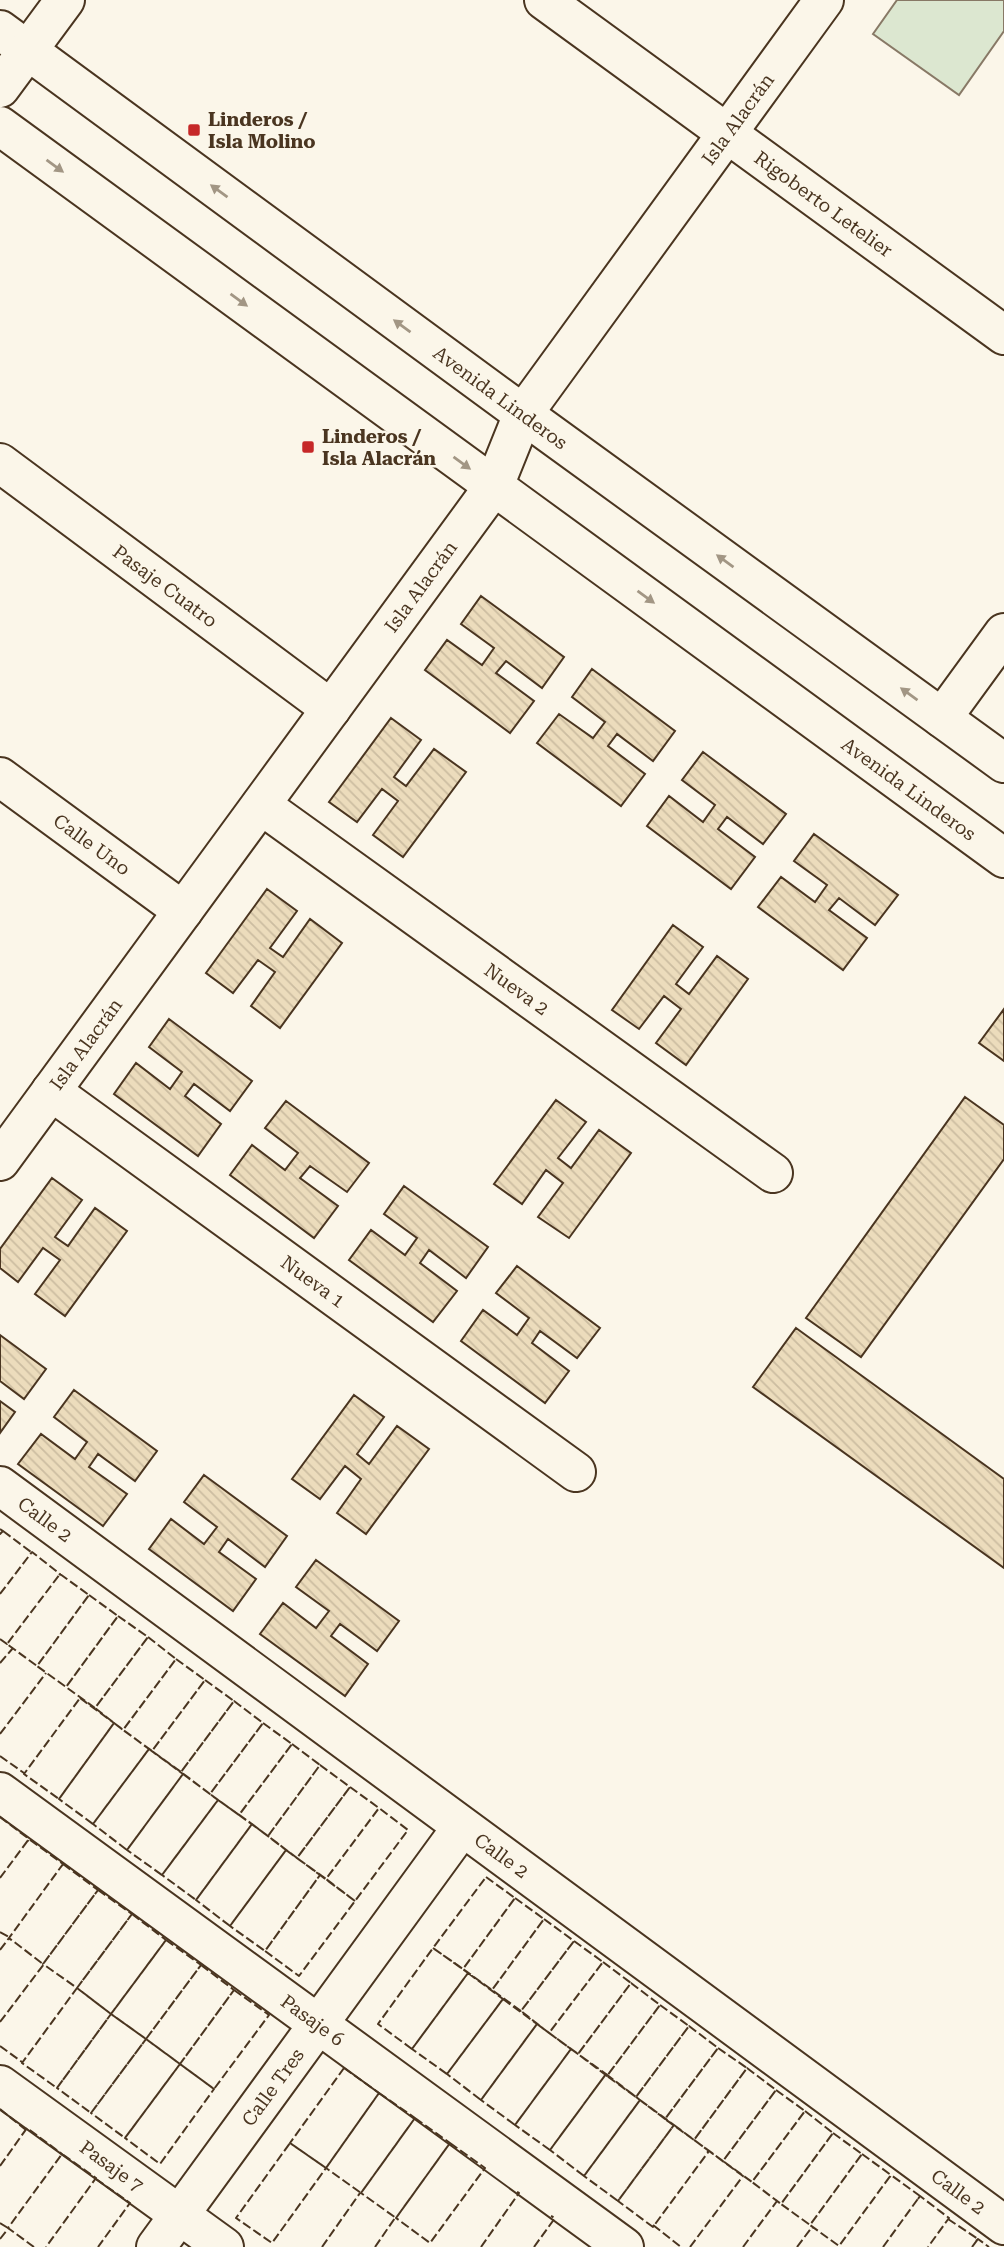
<svg xmlns="http://www.w3.org/2000/svg" width="1004" height="2247" viewBox="0 0 1004 2247" font-family="'Roboto Serif',serif">
<style>
.grass{fill:#dce7d0;stroke:#887966;stroke-width:2}
.building{fill:url(#building-back-hatch);stroke:#4a3520;stroke-width:2}
.lines{fill:none;stroke-linecap:round;stroke-linejoin:round}
.minor-casing{stroke:#4a3520;stroke-width:42}
.minor{stroke:#fbf6e9;stroke-width:38}
.fence{stroke:#4a3520;stroke-width:2;stroke-dasharray:9 3.5;stroke-linecap:butt}
.oneway{fill:#a29684}
.poi-dot{fill:#c62828;stroke:#fbf6e9;stroke-width:2.5}
.labels{text-anchor:middle;stroke-width:5;stroke-linejoin:round;paint-order:stroke}
.street-label{font-size:19px;fill:#4a3520;stroke:#fbf6e9}
.poi-label{font-size:19px;font-weight:bold;fill:#4a3520;stroke:#fbf6e9;text-anchor:start}
</style>
<defs>
<pattern id="building-back-hatch" width="6" height="6" patternUnits="userSpaceOnUse" patternTransform="scale(1.75)"><rect width="6" height="6" fill="#ecdcbc"/><path d="M-1 5l2 2M0 0l6 6M5-1l2 2" fill="none" stroke="#ccbda1"/></pattern>
</defs>
<rect width="100%" height="100%" fill="#fbf6e9"/>
<!-- grass -->
<path class="grass" d="M897 0H1004V31L959 95 873 34Z"/>
<!-- building -->
<path class="building" d="M481 596 564 657 542 688 506 661 496 673 534 701 510 733 425 670 447 640 482 665 494 648 461 624Z
M592 669 675 731 653 761 617 734 608 746 645 774 621 806 537 743 559 714 593 738 605 722 572 697Z
M391 718 421 740 394 777 406 786 434 749 466 772 403 857 373 835 398 801 382 789 357 822 329 802Z
M703 752 786 814 763 844 727 817 718 829 755 857 731 889 647 826 669 796 703 822 715 805 682 780Z
M814 834 898 895 875 925 839 898 829 910 867 938 843 970 758 907 781 877 815 902 827 885 794 861Z
M267 889 297 911 270 948 283 957 310 919 342 943 280 1028 251 1006 275 972 258 960 233 993 206 973Z
M673 925 703 947 676 984 689 994 717 956 748 979 686 1065 656 1043 681 1009 664 996 639 1029 612 1010Z
M1004 1009V1061L979 1043Z
M169 1019 252 1081 230 1111 194 1084 185 1096 221 1124 198 1156 114 1094 136 1063 170 1089 182 1072 149 1047Z
M965 1097 1004 1125V1159L861 1357 806 1318Z
M556 1100 586 1122 558 1158 571 1168 599 1130 631 1153 569 1238 538 1217 563 1183 546 1170 522 1204 494 1184Z
M286 1101 369 1163 347 1192 310 1166 300 1178 338 1206 314 1238 230 1175 252 1145 285 1170 298 1153 265 1128Z
M52 1178 82 1200 55 1237 68 1246 95 1208 127 1231 65 1316 35 1294 60 1260 43 1248 18 1282 0 1268V1249Z
M404 1186 488 1247 466 1278 429 1250 420 1263 457 1291 433 1322 349 1260 371 1230 405 1255 417 1238 384 1214Z
M517 1266 600 1328 577 1358 540 1331 532 1343 569 1371 545 1403 461 1341 483 1310 517 1335 529 1318 496 1293Z
M796 1328 1004 1479V1568L753 1387Z
M0 1335 46 1369 24 1399 0 1381Z
M74 1390 157 1451 135 1481 98 1454 89 1467 127 1494 103 1526 18 1464 41 1434 75 1459 87 1442 54 1417Z
M354 1395 384 1417 357 1454 369 1464 397 1426 429 1449 366 1534 337 1513 361 1479 345 1466 320 1499 292 1479Z
M0 1401 15 1412 0 1433Z
M204 1475 287 1536 265 1567 228 1539 219 1552 256 1579 233 1611 149 1549 171 1519 204 1544 217 1527 184 1502Z
M316 1560 399 1621 377 1651 340 1624 331 1636 368 1664 345 1696 260 1634 283 1603 316 1628 329 1611 296 1587Z"/>
<g class="lines">
<!-- minor casing -->
<g class="minor-casing">
<g id="minor">
<path id="s1" d="M544 0 1004 335"/>
<path id="s2" d="M0 30 523 414 1004 763"/>
<path d="M0 88 65 0"/>
<path id="s3" d="M0 126 1004 858"/>
<path id="s4" d="M0 463 331 709"/>
<path d="M942 718 1004 633"/>
<path id="s5" d="M0 777 183 911"/>
<path id="s6" d="M261 805 773 1173"/>
<path id="s7" d="M51 1091 576 1472"/>
<path id="s8" d="M0 1161 494 486 523 414 824 0"/>
<path id="s9" d="M0 1486 1004 2225"/>
<path id="s10" d="M0 1792 624 2247"/>
<path id="s11" d="M0 2085 224 2247"/>
<path id="s12" d="M156 2247 462 1827"/>
</g>
</g>
<!-- minor -->
<use href="#minor" class="minor"/>
<!-- fence -->
<path class="fence" d="M0 1529 3 1531 0 1534 3 1531 31 1552
M60 1574 89 1595 37 1666 7 1644Z
M0 1594 32 1552 60 1574 59 1575
M89 1595 118 1616 66 1687 37 1666Z
M118 1616 148 1637 95 1708 66 1687Z
M148 1637 176 1659 123 1730 95 1708Z
M0 1639 7 1644 9 1642
M176 1659 205 1680 152 1751 123 1730Z
M0 1663 13 1648
M205 1680 234 1701 181 1772 152 1751Z
M80 1698 114 1723 59 1799 24 1774Z
M234 1701 263 1723 210 1794 181 1772Z
M114 1723 149 1749 93 1824 59 1799Z
M263 1723 292 1744 239 1815 210 1794Z
M0 1734 46 1673
M292 1744 320 1765 268 1836 239 1815Z
M149 1749 183 1774 127 1850 93 1824Z
M0 1756 24 1773
M320 1765 350 1787 297 1858 268 1836Z
M183 1774 218 1800 162 1875 127 1850Z
M350 1787 379 1808 326 1879 297 1858Z
M218 1800 252 1824 196 1900 162 1875Z
M0 1817 29 1839 28 1841
M252 1824 286 1850 230 1926 196 1900Z
M286 1850 320 1875 265 1951 230 1926Z
M63 1864 98 1890 43 1964 9 1938Z
M486 1877 515 1898 463 1969 433 1948Z
M0 1878 29 1839 63 1864 61 1867
M98 1890 132 1914 77 1988 43 1964Z
M515 1898 544 1919 492 1990 463 1969Z
M355 1901 320 1875 265 1951 299 1976 408 1830 379 1808 326 1879 355 1901
M132 1914 166 1940 111 2014 77 1988Z
M544 1919 574 1941 521 2011 492 1990Z
M0 1932 9 1937
M166 1940 201 1965 146 2039 111 2014Z
M574 1941 603 1962 549 2033 521 2011Z
M433 1948 468 1973 412 2049 378 2024Z
M0 1950 9 1938 11 1940
M603 1962 631 1983 578 2054 549 2033Z
M201 1965 234 1990 180 2064 146 2039Z
M468 1973 503 1999 447 2074 412 2049Z
M631 1983 660 2005 607 2076 578 2054Z
M77 1988 111 2014 57 2088 22 2063Z
M234 1990 269 2015 214 2089 180 2064Z
M503 1999 537 2024 481 2100 447 2074Z
M660 2005 689 2026 636 2097 607 2076Z
M111 2014 146 2039 91 2113 57 2088Z
M0 2022 44 1964
M537 2024 571 2049 515 2125 481 2100Z
M689 2026 718 2048 665 2119 636 2097Z
M146 2039 180 2064 125 2138 91 2113Z
M0 2046 22 2062
M718 2048 747 2068 694 2140 665 2119Z
M571 2049 606 2074 550 2150 515 2125Z
M180 2064 214 2089 160 2164 125 2138Z
M344 2068 379 2093 326 2168 290 2143Z
M747 2068 776 2090 723 2161 694 2140Z
M606 2074 640 2100 584 2176 550 2150Z
M776 2090 805 2111 752 2182 723 2161Z
M379 2093 415 2118 361 2193 326 2168Z
M640 2100 674 2125 618 2201 584 2176Z
M0 2109 26 2130
M805 2111 833 2133 781 2204 752 2182Z
M415 2118 450 2143 396 2218 361 2193Z
M674 2125 709 2151 653 2227 618 2201Z
M833 2133 862 2154 810 2225 781 2204Z
M290 2143 326 2168 272 2243 236 2218Z
M450 2143 485 2168 430 2243 396 2218Z
M862 2154 891 2175 839 2246 810 2225Z
M0 2166 27 2128 62 2154 61 2155
M96 2179 130 2203 98 2247
M918 2199 920 2196 949 2218 928 2247
M948 2219 978 2239 972 2247
M0 2223 8 2228 9 2226
M653 2225 681 2247
M0 2239 8 2229
M976 2241 978 2239 989 2247
M34 2247 8 2228 62 2154 96 2178 46 2247
M322 2247 360 2193
M375 2247 395 2218
M481 2247 519 2193 517 2192
M534 2247 555 2218 551 2216
M690 2247 743 2176 709 2151 707 2152
M743 2247 777 2201 776 2200
M797 2247 812 2227 814 2228
M883 2247 920 2196 891 2175 890 2177"/>
</g>
<!-- one-way arrows -->
<defs><path id="oneway-solid" d="M-6-.8H1V-3.2L6.5 0L1 3.2V.8H-6Z" transform="scale(1.75)"/></defs>
<g class="oneway">
<use href="#oneway-solid" transform="translate(55 166) rotate(36)"/>
<use href="#oneway-solid" transform="translate(219 191) rotate(-144)"/>
<use href="#oneway-solid" transform="translate(239 300) rotate(36)"/>
<use href="#oneway-solid" transform="translate(402 326) rotate(-144)"/>
<use href="#oneway-solid" transform="translate(462 463) rotate(36)"/>
<use href="#oneway-solid" transform="translate(725 561) rotate(-144)"/>
<use href="#oneway-solid" transform="translate(646 597) rotate(36)"/>
<use href="#oneway-solid" transform="translate(909 694) rotate(-144)"/>
</g>
<!-- markers -->
<g class="poi-dot">
<rect x="187" y="123" width="14" height="14" rx="3.5"/>
<rect x="301" y="440" width="14" height="14" rx="3.5"/>
</g>
<g class="labels">
<!-- street labels -->
<g class="street-label">
<text dy="7" stroke="none"><textPath href="#s8" startOffset="1279">Isla Alacrán</textPath></text>
<text dy="7" stroke="none"><textPath href="#s1" startOffset="346">Rigoberto Letelier</textPath></text>
<text dy="7" stroke="none"><textPath href="#s2" startOffset="621">Avenida Linderos</textPath></text>
<text dy="7" stroke="none"><textPath href="#s4" startOffset="206">Pasaje Cuatro</textPath></text>
<text dy="7" stroke="none"><textPath href="#s8" startOffset="712">Isla Alacrán</textPath></text>
<text dy="7" stroke="none"><textPath href="#s3" startOffset="1125">Avenida Linderos</textPath></text>
<text dy="7" stroke="none"><textPath href="#s5" startOffset="114">Calle Uno</textPath></text>
<text dy="7" stroke="none"><textPath href="#s6" startOffset="315">Nueva 2</textPath></text>
<text dy="7" stroke="none"><textPath href="#s8" startOffset="145">Isla Alacrán</textPath></text>
<text dy="7" stroke="none"><textPath href="#s7" startOffset="324">Nueva 1</textPath></text>
<text dy="7" stroke="none"><textPath href="#s9" startOffset="56">Calle 2</textPath></text>
<text dy="7" stroke="none"><textPath href="#s9" startOffset="623">Calle 2</textPath></text>
<text dy="7" stroke="none"><textPath href="#s10" startOffset="387">Pasaje 6</textPath></text>
<text dy="7" stroke="none"><textPath href="#s12" startOffset="198">Calle Tres</textPath></text>
<text dy="7" stroke="none"><textPath href="#s11" startOffset="138">Pasaje 7</textPath></text>
<text dy="7" stroke="none"><textPath href="#s9" startOffset="1190">Calle 2</textPath></text>
</g>
<!-- poi labels -->
<g class="poi-label">
<text x="208" y="126">Linderos /<tspan x="208" dy="22">Isla Molino</tspan></text>
<text x="322" y="443">Linderos /<tspan x="322" dy="22">Isla Alacrán</tspan></text>
</g>
</g>
</svg>
